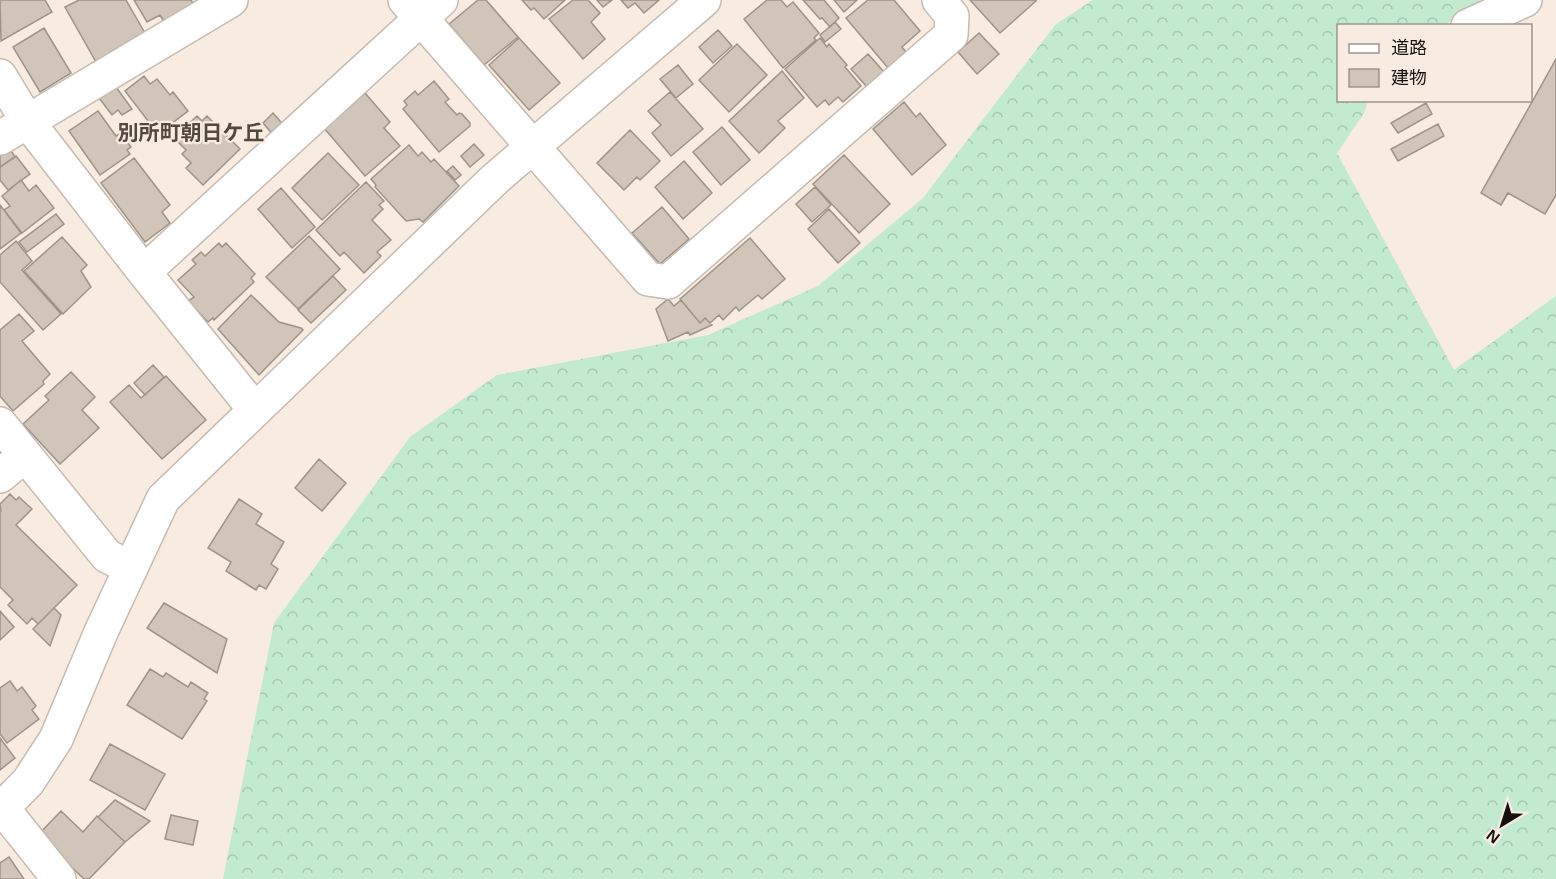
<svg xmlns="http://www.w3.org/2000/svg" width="1556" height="879" viewBox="0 0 1556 879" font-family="Arial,'Noto Sans JP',sans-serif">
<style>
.forest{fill:url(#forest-crowns)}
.building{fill:#d1c4b9;stroke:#9f9389;stroke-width:1.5}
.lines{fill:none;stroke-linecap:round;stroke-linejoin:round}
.street-casing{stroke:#c7bbb0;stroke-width:36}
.secondary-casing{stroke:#c7bbb0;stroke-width:36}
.street{stroke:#fff;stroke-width:33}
.secondary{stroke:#fff;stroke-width:33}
.labels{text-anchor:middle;stroke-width:4.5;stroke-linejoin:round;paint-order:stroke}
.quarter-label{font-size:21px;font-weight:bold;fill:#52483f;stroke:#f8ebe0}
</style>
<defs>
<pattern id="forest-crowns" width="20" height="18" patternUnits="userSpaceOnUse" patternTransform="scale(1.5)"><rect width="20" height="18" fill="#c1eacf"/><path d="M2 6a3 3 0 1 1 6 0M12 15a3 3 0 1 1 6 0" fill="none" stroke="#a5c8b1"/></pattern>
</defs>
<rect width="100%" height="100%" fill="#f8ebe0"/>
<!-- forest -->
<path class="forest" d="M1093 0H1486L1444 25 1338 26V100L1368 101 1364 113 1337 153 1454 370 1556 296V879H223L274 623 410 437 497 375 708 335 818 286 923 198 1056 24Z"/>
<!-- building -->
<path class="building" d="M0 0H45L52 12 1 41Z
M79 0H126L146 35 96 62 65 7Z
M134 0H191L196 8 166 25 160 15 147 22Z
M478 0H486L518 37 484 65 449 24Z
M522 0H565L544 19 534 8 531 10Z
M573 0H588L600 13 591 22 605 39 583 59 549 19Z
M597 0H612L603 7Z
M621 0H659L644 13 635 3 628 8Z
M767 0H781L787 7 793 2 819 33 814 38 816 40 783 68 744 19Z
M803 0H824L839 18 830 27 822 18 820 19Z
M834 0H857L844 12Z
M868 0H894L920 31 902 47 906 52 888 68 846 18Z
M970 0H1036V1L1000 33Z
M835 22 841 29 825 42 820 35Z
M44 28 71 73 40 92 13 47Z
M718 30 732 46 713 63 699 47Z
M979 33 999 54 977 74 958 52Z
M519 38 560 83 529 110 489 65Z
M820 38 827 47 829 44 847 65 845 67 861 86 843 102 838 97 829 105 825 100 817 107 785 69Z
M737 44 767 75 729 112 699 80Z
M868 54 884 72 867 87 851 69Z
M1556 59V195L1545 214 1508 193 1501 205 1481 193Z
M678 65 693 84 676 98 660 79Z
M782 71 804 98 778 121 785 128 759 153 729 121Z
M144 76 150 84 157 79 170 95 173 92 188 111 158 134 125 91Z
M434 81 449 99 445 102 457 115 459 113 462 114 470 123V126L439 152 403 109 407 105 404 101 415 91 418 95Z
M116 87 132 109 122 115 118 110 112 115 99 98Z
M670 92 703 129 671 156 652 133 661 125 648 111Z
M365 93 390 122 384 128 400 146 365 176 324 128Z
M904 102 916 117 920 113 946 145 912 175 873 129Z
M1426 103 1432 114 1398 133 1391 123Z
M98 111 116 136 121 133 131 147 127 150 130 154 100 175 69 131Z
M273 113 286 128 275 137 263 123Z
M197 116 202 121 207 116 240 149 203 185 186 168 191 163 182 154 186 150 174 138Z
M1438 124 1444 136 1398 161 1391 149Z
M722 127 750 160 721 185 693 152Z
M630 130 660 161 640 180 637 177 624 190 597 163Z
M474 144 484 155 470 167 461 156Z
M409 145 418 156 422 152 431 162 434 159 459 186 423 222 419 219 406 221 375 187 376 185 371 179Z
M10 149 15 157 0 167V156Z
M328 153 359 185 322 220 292 188Z
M844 155 890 204 859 233 813 184Z
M16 156 30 174 8 190 0 180V167Z
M134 158 170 205 162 212 170 223 145 242 101 183Z
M684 161 712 193 683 219 655 187Z
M453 166 461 175 455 180 447 171Z
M21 180 29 191 36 185 54 208 22 233 4 210 10 206 2 196Z
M366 182 384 201 379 205 383 209 372 220 391 240 377 252 381 256 364 273 344 252 340 256 316 230Z
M815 187 831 205 812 222 796 204Z
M281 188 315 227 292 248 258 209Z
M0 205 21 233 0 249Z
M662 207 689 239 660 264 632 233Z
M829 209 860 243 838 263 808 229Z
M56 214 64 224 27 252 19 242Z
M309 236 340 269 298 309 266 277Z
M62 237 87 265 81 271 91 287 63 314 24 271Z
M750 238 785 279 762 299 758 295 739 311 736 307 723 320 719 315 710 323 705 318 700 323 680 299Z
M16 241 32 261 22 270 61 314 43 330 0 282V255Z
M219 243 222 247 226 243 255 274 251 278 254 282 214 320 213 318 208 322 188 301 194 297 178 280 196 264 192 260 201 252 205 256Z
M333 276 346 290 311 323 298 310Z
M251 295 279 322 301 328 303 330 259 375 218 329Z
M668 299 674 306 681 300 700 323 705 318 712 325 690 335 688 332 668 341 656 309Z
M19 314 34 331 22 341 50 374 43 381 44 384 13 411 0 396V330Z
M153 365 164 377 145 395 134 383Z
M71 372 95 397 82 410 99 428 60 464 23 424 49 400 45 396Z
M166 376 206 420 162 459 110 402 129 385 141 398Z
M319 459 346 483 322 511 295 488Z
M10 494 16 500 19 497 32 509 16 525 77 585 38 624 32 618 27 624 8 605 13 600 0 587V512L1 511 0 504Z
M239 499 262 514 256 524 284 542 271 564 278 569 266 589 259 585 256 590 226 571 231 562 208 548Z
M164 603 227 639 217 673 147 628Z
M54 608 61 615 50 646 33 629Z
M0 611 14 627 0 640Z
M150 669 163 677 166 673 188 687 191 682 208 693 204 699 207 701 182 739 127 705Z
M10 681 17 691 22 687 36 706 32 710 39 719 7 743 0 734V688Z
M0 738 15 758 0 770Z
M110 744 165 774 145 810 90 780Z
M115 800 150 821 125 842 98 817Z
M61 811 83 832 97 816 125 842 89 879H84L38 835Z
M171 815 198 821 193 845 165 839Z
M9 857 24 879H0V863Z"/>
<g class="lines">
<!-- street casing -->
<g class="street-casing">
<path id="street" d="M405 0 648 279 668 282 951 35 952 16 939 0
M1468 26 1525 0
M0 76 28 122 144 272 255 410
M0 138 231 0
M144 272 441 0
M0 424 107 556 131 568
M0 476 25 455
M0 805 59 879"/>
</g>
<!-- secondary casing -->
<g class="secondary-casing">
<path id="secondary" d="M0 810 28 782 56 739 101 632 163 499 495 179 704 0"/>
</g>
<!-- street -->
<use href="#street" class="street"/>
<!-- secondary -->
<use href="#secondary" class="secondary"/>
</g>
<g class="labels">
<!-- quarter labels -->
<g class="quarter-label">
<text x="191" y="140">別所町朝日ケ丘</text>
</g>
</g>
<!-- legend -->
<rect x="1337" y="24" width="195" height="78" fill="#f8ebe0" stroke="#9e948c" stroke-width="1.5"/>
<rect x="1349" y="44" width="30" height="9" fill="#ffffff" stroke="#9e948c" stroke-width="1.5"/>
<text x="1391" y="54" font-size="18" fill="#16110e">道路</text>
<rect x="1349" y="69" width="30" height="18" fill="#d1c4b9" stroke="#9e948c" stroke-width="1.5"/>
<text x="1391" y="84" font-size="18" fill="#16110e">建物</text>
<!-- north arrow -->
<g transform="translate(1502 825) rotate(218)" stroke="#f8ebe0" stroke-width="4.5" paint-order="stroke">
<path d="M0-4.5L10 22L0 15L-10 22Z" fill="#16110e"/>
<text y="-9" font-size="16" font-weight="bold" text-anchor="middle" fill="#16110e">N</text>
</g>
</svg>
